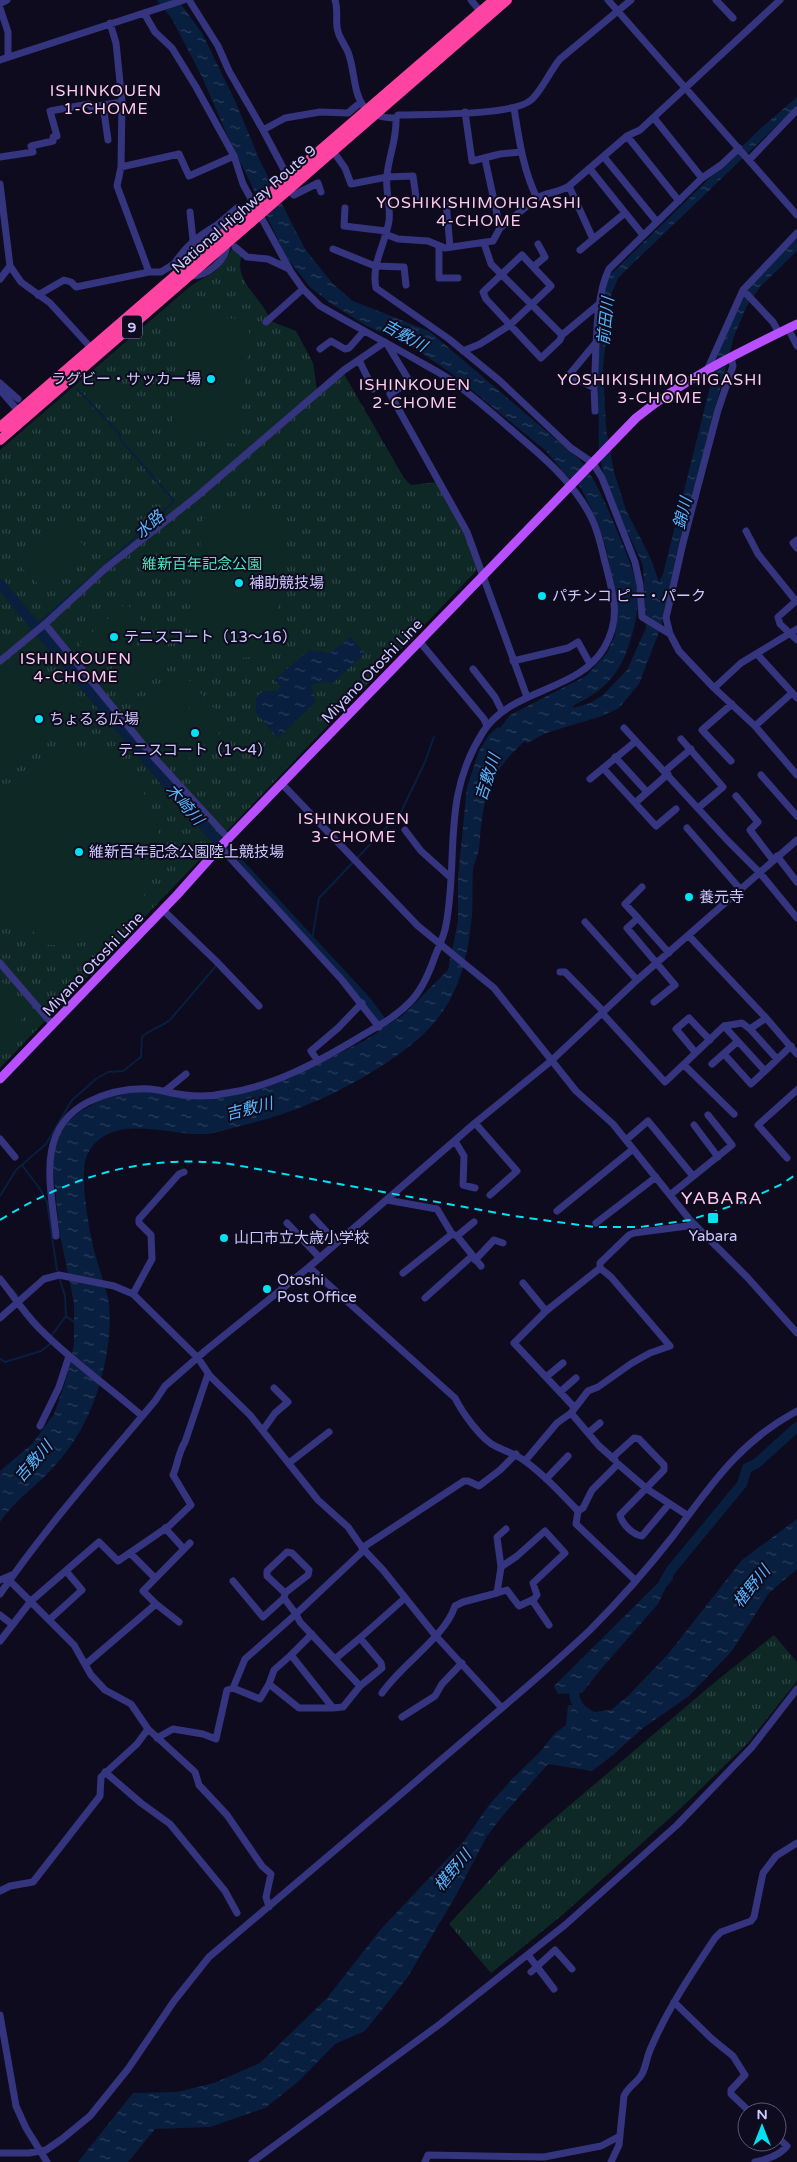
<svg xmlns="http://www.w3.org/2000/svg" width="797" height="2162" viewBox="0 0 797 2162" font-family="'Varela Round','Noto Sans JP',sans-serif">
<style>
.park{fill:url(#park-tufts)}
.pitch{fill:#0e2826}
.water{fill:url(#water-ripples)}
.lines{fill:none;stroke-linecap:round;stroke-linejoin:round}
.stream{stroke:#091f3f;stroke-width:2}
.river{stroke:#091f3f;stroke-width:10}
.minor{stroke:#35347f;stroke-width:7}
.major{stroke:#b84fff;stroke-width:9}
.highway{stroke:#ff43a3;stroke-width:10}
.rail{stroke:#00e3f3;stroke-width:2;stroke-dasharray:8 6;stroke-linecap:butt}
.poi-dot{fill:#00e3f3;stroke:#0e0b1e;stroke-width:2}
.labels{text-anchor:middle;stroke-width:4;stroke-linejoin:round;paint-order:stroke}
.shield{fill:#0e0b1e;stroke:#948fbc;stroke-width:1}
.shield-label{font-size:14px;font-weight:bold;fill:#cdc8ff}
.street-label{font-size:15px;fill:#cdc8ff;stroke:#0e0b1e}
.poi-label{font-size:15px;fill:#cdc8ff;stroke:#0e0b1e;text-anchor:start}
.park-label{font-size:15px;fill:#51e2b9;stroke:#0e0b1e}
.neighbourhood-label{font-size:16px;letter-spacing:1px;fill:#ffcaee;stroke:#0e0b1e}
.water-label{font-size:16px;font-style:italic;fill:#56b6ff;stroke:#0e0b1e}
.quarter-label{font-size:18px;letter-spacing:1px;fill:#ffcaee;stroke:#0e0b1e}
</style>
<defs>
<pattern id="park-tufts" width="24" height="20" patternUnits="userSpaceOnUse" patternTransform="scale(1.25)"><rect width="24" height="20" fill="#0e2826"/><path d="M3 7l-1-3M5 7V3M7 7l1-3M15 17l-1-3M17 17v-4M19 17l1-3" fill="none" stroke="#304647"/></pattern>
<pattern id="water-ripples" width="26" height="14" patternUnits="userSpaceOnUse" patternTransform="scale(1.25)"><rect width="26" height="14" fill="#091f3f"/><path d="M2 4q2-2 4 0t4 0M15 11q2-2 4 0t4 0" fill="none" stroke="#2c3e5c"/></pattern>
</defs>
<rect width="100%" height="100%" fill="#0e0b1e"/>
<!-- park -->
<path class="park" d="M232 249 242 255C232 282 264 298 270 321L296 331 313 363 318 396 344 374 404 478 411 485 436 482 462 526 478 569 0 1068V450L187 289C195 282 203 279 211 274 221 268 226 258 232 249Z
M774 1635 797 1662V1681L748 1743 682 1807 567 1911 491 1973 449 1924 507 1861 543 1828 715 1682Z"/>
<!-- pitch -->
<path class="pitch" d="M182 314 250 320 239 444 171 438Z
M102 373 121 397 105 410 86 387Z
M245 509C262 512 271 519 282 533L277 633 264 649 250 657 233 659 226 657 215 651 206 641 204 647 192 646 203 518H212L213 523 221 514Z
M64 524 86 548 41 587 18 564Z
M126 603 150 630 102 671 79 644Z
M153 633 176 660 127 702 104 675Z
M28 655 79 710V727L75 735 55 737 0 782V679Z
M180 670 203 696 156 737 133 711Z
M208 701 228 725 182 764 161 740Z
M75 747C122 756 144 773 152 823H158C166 898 111 957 35 943V932L10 928 0 923V791C23 772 44 750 75 747Z
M0 979 23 1008 20 1031 0 1048Z"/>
<!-- water -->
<path class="water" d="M157 0H178L202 33 236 103 260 161 305 249 333 284 353 301 429 331 580 460C597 481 607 507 617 531 625 550 634 569 637 589 639 603 637 614 634 627 625 666 611 688 574 705L573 708 590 703 603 695 627 670 646 628 643 565 624 525 604 477 599 451 598 370 603 295 608 277 761 128 797 97V106L625 271 618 278 611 295 603 367 606 429 614 472 626 510 650 557 659 582 663 574 720 347 742 297 771 263 797 239V251L760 287 747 306 734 336 676 558 662 624 639 684 619 708 602 716 546 733 527 743 525 741C496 766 485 789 481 827 480 834 480 841 479 849 478 856 474 862 473 870 472 884 473 899 472 914 467 970 454 1013 407 1048 358 1085 303 1111 244 1125 231 1128 218 1133 206 1134 169 1136 111 1111 88 1153 83 1163 84 1174 84 1185 86 1212 90 1236 97 1261 101 1275 107 1290 109 1304 111 1328 108 1352 102 1375 93 1414 72 1451 42 1479 27 1493 12 1504 0 1522V1471L32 1444 54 1414 65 1383 74 1345V1303L59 1230 53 1166 56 1144 67 1122 81 1111 101 1100 131 1092H148L198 1099 257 1088 288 1079 366 1040 403 1015 448 970 458 921V877L467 787 479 751 488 736 498 727 500 728 510 715 586 676 607 653 615 635 617 618 615 592 606 548 597 521 581 488 565 474 546 451 451 373 414 348 365 325 330 303 310 287 287 258 229 139 202 77 172 19Z
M350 637 365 653 332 684 326 681 311 685 314 694V704L278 738 256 713V697L263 691H277L281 686 274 680 309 650 330 653Z
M797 1519V1569L769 1593 731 1652 689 1696 643 1728 613 1755 592 1771 548 1764 504 1814 487 1836 455 1897 407 1978 365 2031 335 2044 299 2081 265 2108 210 2127 155 2129 128 2162H78L133 2093 177 2092 214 2083 260 2063 327 1998 381 1929 464 1841 489 1805 514 1777 540 1752 554 1734 566 1725 568 1705 587 1707 594 1712 611 1710 629 1695 669 1653 742 1560Z
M671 1570 673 1579 666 1587 658 1604 601 1669 582 1693 558 1694 554 1686Z"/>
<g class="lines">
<!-- stream -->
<path class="stream" d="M77 389 120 434V439L174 501 104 566
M35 626 95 574
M312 940 319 898 401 812 424 764 434 737
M22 1165 40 1189 47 1202 57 1270
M0 1196 16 1170 46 1144 72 1100 96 1079 108 1072 123 1071 141 1057 142 1037C150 1029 161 1027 170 1020L215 967
M59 1277 65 1296 66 1316 74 1322
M12 1289 17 1295
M52 1335 66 1316
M0 1359 5 1362 41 1351 50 1344"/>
<!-- river -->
<path class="river" d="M0 584 183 803 367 1002 386 1028 391 1040
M664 1582 671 1570 742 1484 747 1468 757 1463 797 1427
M577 1683C570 1696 577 1707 588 1715"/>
<!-- minor -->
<path class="minor" d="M189 0 218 46 229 71 263 130 285 118 320 112 348 113 361 102
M335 0C338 9 336 18 337 27 338 37 344 43 348 52 359 81 348 118 396 118L398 115C425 114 513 116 531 100 541 92 550 71 560 59L631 0
M471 0 480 11
M608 0 797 215
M716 0 733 18
M0 4 7 0
M0 8 8 32V57
M110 23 116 43 122 102 121 167 117 186 149 272H161L174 264 181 275
M0 60 184 0
M103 105 108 140
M514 108C519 139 523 170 537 198
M465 112 472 161 500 154 521 152
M396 118C397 139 389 155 387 175 385 190 391 206 389 221 385 245 371 264 376 288L449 339 500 381 571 448 593 463 602 478 635 562 640 585 642 617 670 634
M654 118 702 178
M263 130 290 181
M627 136 679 201
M333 151 345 168 351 184 387 177 413 176 416 197
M0 157 33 152 31 146 53 141V137L57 136 50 111 89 104 91 107 122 102
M604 157 657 222
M485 159 500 228
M749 160 797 110
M121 167 179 154 189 176 234 156
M590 169 643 235
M0 184 10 266 21 282 50 303 93 350
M569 186 593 239
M288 190 294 195 318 183 321 192
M446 201 450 247
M345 208 344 226 386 231
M190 212 193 240
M217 225 237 208
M385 234 398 239 428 241 445 248 493 241 500 228 537 198C547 192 558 193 569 186L627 136 640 130 780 0
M484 243 491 264 562 335 599 304
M439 246V278H458
M235 247 247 257 268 259 289 269
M333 249 375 266 404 267 406 285
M580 250 625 213
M522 255 551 286 510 325 486 299 483 292Z
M174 264C186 246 198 236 217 225L219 228
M185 267C187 251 204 238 220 236
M533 267 545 257 538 244
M190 276C206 277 227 261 227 243
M0 279 10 266
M743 290 773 322 779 333
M38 295 64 280 71 282 76 287 149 272
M266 322 303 289
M788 328 797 346
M598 340 569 375 594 388C597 353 594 299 609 269L702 178 721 165 739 148
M387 344 410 382 390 394 467 532 527 697
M320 349 331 341 345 349 349 348 364 331
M463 351 480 344 510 325 541 358 560 340 562 335
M731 357 733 366 718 410 683 543 666 618 670 634 679 651 714 688 755 726 797 775
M359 360 373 389
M708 368 743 290 797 233
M0 383 18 399
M594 388 595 411
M0 390 21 414
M746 531 758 554 796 601
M797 540 793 543 797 548
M797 600 778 617 780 624 797 640
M45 624 150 753 229 839
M419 641 484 719 487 726
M757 654 797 698
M0 661 45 624 106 568 195 498 344 370 385 342
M513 661 568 648 578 642 590 664
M473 669 495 697 502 711
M714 688 741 663 797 629
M755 726 792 693
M624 728 727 840 760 873 797 918
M681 739 723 787 698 808
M615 757 647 792
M731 761 702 730 732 704
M603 768 656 826 676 809
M665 771 691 749
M761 775 797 816
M590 779 636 741
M282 784 418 926 494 988 576 1091 613 1124 690 1220 747 1277 797 1333
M736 796 758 822 750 830 773 860
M635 803 668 774
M687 828 741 890
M405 830 421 851 450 877
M220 847 342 980 379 1027
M777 856 797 882
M163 910 216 961 259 1006
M638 918 625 904 642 887
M585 922 637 980
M689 936 766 1018 797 1054
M0 963 53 1025
M560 972H565L604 1012
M654 1002 675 985 627 928 638 918 669 953
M602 1013 665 1082 724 1026 742 1023 750 1029 766 1018
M724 1026 765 1071 791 1046
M750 1029 777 1059
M695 1052 676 1029 689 1018 710 1040
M724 1054 751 1084 765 1071
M318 1061 311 1051 338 1028 362 1003
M712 1064 737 1042
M684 1065 734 1114
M165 1091 186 1074
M475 1123 517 1171 490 1195
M694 1125 718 1157
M0 1139 15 1157
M626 1140 648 1121 693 1176
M455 1141 464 1156 463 1185 475 1188
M787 1158 758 1125 797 1090
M670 1195 732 1145 708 1115
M387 1200 437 1209 452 1234 457 1236 481 1266
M557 1211 633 1149
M313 1217 337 1243
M287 1223 320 1258
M596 1223 656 1177
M56 1236C51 1187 35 1129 88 1102 108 1092 128 1088 150 1089 162 1090 173 1094 185 1095 199 1097 214 1096 227 1093 274 1086 318 1062 358 1038 376 1027 395 1018 410 1002 421 991 429 973 434 959 438 948 444 937 446 925 459 855 441 798 483 732 511 688 578 692 604 648 621 619 614 597 606 566 602 551 599 533 592 519 576 486 549 462 522 439 500 420 479 401 456 384 445 375 432 369 420 362 387 343 353 325 320 306L303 289 291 272 243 184 234 156 196 87 172 48 155 32 144 13
M457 1236 474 1222
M475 1260 494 1240 503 1243
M309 1267 455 1398C462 1412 482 1441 497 1447 508 1452 515 1454 525 1461 545 1476 561 1493 578 1511L576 1524 635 1580
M403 1273 452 1234
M0 1279C14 1296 26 1316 42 1331 73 1362 109 1387 142 1416
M523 1283 546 1311
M133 1294 152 1259 151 1235 139 1223V1219L179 1174 184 1172
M425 1298 472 1256
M0 1318 44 1279 59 1275 114 1286 133 1294 198 1358 210 1376 250 1415 318 1500 348 1527 364 1550 383 1570 435 1635 502 1708
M546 1377 563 1363
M560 1392 576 1378
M574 1407 514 1343 546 1311 600 1268
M571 1413 599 1446 615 1460
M40 1426 59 1387 69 1356
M263 1430 275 1413 288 1402 274 1388
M588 1433 600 1423
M612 1458 634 1438 639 1439 664 1465V1470L620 1515C622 1524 633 1535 642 1536L669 1504
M525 1461 557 1423 571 1413 588 1391 598 1387 632 1363 650 1353 670 1346 611 1277 600 1268V1263L629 1235 634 1233 695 1225
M289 1463 329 1432
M546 1479 568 1456
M578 1511 583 1508 592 1490 618 1464 647 1489 687 1515
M165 1528 184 1549
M362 1548 464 1481H468L479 1486 500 1470 516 1454
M130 1553 155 1578
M501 1567 497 1537 506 1529
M0 1580 12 1575
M9 1580 74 1645 91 1675 105 1690 131 1704 148 1729 195 1772 199 1785 227 1815 262 1866 271 1874 266 1897 269 1907
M233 1581 263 1617 284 1598
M285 1593 308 1575 309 1570 292 1553 287 1552 267 1571V1576L285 1593 284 1598 296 1614 364 1550
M0 1594C47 1526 102 1464 155 1401L165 1386 205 1351 309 1267 475 1123 551 1061 637 980 797 840
M532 1600 549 1625
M156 1604 179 1622
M0 1615 9 1622
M49 1620 82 1590 66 1571
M360 1638 405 1598
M0 1641 31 1601 99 1542 118 1561 169 1526 191 1505 173 1475C178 1464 178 1453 185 1442L208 1374
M291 1655 274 1670 269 1684 299 1708H333
M335 1659 360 1638 381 1663 382 1668 360 1686
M86 1664 156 1604 143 1591 190 1543
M269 1684 260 1699 233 1688 245 1659 296 1614 300 1622 360 1686 343 1707 333 1708 291 1655 312 1634
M382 1693C402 1664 445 1637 455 1606L463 1602 497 1593 501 1567 517 1556 545 1531 565 1553 533 1583 537 1595 534 1599 519 1606 507 1590 497 1593
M402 1717 435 1696 442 1684 462 1663
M157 1738 173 1729 203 1734 216 1739 227 1690 233 1688
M105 1772 141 1803 170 1824 225 1891 237 1913
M0 1891 10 1886 33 1882 100 1796 101 1777 137 1744 148 1729
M528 1955 554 1989
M531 1972 555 1950 572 1969
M674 2002 712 2039 733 2056 745 2075 731 2090V2094L750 2112
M0 2015 16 2106 26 2128 47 2162
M0 2153H29L46 2150 62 2139 90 2116 128 2069 174 2001 209 1957C294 1885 378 1814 462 1742 505 1705 549 1669 590 1630 619 1601 648 1568 673 1536 711 1485 739 1442 797 1411
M252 2162 440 2024 565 1925 677 1825 752 1747 797 1689
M425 2162 428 2155 544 2157 601 2146 620 2136
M611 2162 619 2145 624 2096C628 2086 639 2082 643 2072 646 2065 647 2057 650 2050 667 2010 691 1974 715 1938L721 1932 751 1921 754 1917 763 1873 776 1856 797 1843
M755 2162C765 2160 780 2155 787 2146L777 2137"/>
<!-- major -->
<path class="major" d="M0 1079 177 895 220 847 636 418C685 378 740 352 797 324"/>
<!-- highway -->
<path class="highway" d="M0 427 494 0
M0 440 507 0"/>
<!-- rail -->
<path class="rail" d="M0 1220C73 1175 144 1154 230 1164L514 1216 594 1227H640L690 1220 743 1202 780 1185 797 1174"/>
</g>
<!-- markers -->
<g class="poi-dot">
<circle cx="211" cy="379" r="5"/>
<circle cx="239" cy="583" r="5"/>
<circle cx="542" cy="596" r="5"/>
<circle cx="114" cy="637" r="5"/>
<circle cx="39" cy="719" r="5"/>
<circle cx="195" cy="733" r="5"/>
<circle cx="79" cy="852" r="5"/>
<circle cx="689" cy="897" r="5"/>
<rect x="707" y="1212" width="12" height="12" rx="2.5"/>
<circle cx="224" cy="1238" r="5"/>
<circle cx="267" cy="1289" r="5"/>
</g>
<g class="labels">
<!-- shield labels -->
<rect class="shield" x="122" y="315.5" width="20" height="23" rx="4"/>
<g class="shield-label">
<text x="132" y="332">9</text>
</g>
<!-- street labels -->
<g class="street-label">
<text transform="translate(244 209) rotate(-41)" y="5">National Highway Route 9</text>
<text transform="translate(372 671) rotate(-46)" y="5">Miyano Otoshi Line</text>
<text transform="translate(93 964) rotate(-46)" y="5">Miyano Otoshi Line</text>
</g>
<!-- poi labels -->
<g class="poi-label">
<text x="201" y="384" text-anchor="end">ラグビー・サッカー場</text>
<text x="249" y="588">補助競技場</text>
<text x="552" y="601">パチンコ ピー・パーク</text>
<text x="124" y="642">テニスコート（13～16）</text>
<text x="49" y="724">ちょるる広場</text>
<text x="195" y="755" text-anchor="middle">テニスコート（1～4）</text>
<text x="89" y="857">維新百年記念公園陸上競技場</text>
<text x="699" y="902">養元寺</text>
<text x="713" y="1241" text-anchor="middle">Yabara</text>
<text x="234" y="1243">山口市立大歳小学校</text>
<text x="277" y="1285">Otoshi<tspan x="277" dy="17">Post Office</tspan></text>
</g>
<!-- park labels -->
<g class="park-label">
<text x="202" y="569">維新百年記念公園</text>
</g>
<!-- neighbourhood labels -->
<g class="neighbourhood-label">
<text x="106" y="96">ISHINKOUEN<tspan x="106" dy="18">1-CHOME</tspan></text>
<text x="479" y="208">YOSHIKISHIMOHIGASHI<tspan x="479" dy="18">4-CHOME</tspan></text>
<text x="660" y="385">YOSHIKISHIMOHIGASHI<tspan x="660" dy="18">3-CHOME</tspan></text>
<text x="415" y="390">ISHINKOUEN<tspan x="415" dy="18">2-CHOME</tspan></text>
<text x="76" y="664">ISHINKOUEN<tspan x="76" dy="18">4-CHOME</tspan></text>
<text x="354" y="824">ISHINKOUEN<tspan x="354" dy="18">3-CHOME</tspan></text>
</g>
<!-- water labels -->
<g class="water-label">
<text transform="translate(605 321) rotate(-84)" y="6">前田川</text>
<text transform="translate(405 335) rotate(29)" y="6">吉敷川</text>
<text transform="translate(682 513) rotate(-76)" y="6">錦川</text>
<text transform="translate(149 524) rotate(-42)" y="6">水路</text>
<text transform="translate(487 777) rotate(-72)" y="6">吉敷川</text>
<text transform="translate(185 804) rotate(49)" y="6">木崎川</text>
<text transform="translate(249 1108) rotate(-14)" y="6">吉敷川</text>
<text transform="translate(33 1461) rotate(-49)" y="6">吉敷川</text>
<text transform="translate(751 1586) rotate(-51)" y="6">椹野川</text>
<text transform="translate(452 1870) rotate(-50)" y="6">椹野川</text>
</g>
<!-- quarter labels -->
<g class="quarter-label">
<text x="722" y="1204">YABARA</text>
</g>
</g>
<!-- north arrow -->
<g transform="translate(762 2127)"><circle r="24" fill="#0e0b1e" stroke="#5a5778"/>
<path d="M0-4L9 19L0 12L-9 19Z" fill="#00e3f3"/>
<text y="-8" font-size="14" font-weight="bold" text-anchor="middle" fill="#cdc8ff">N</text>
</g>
</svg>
